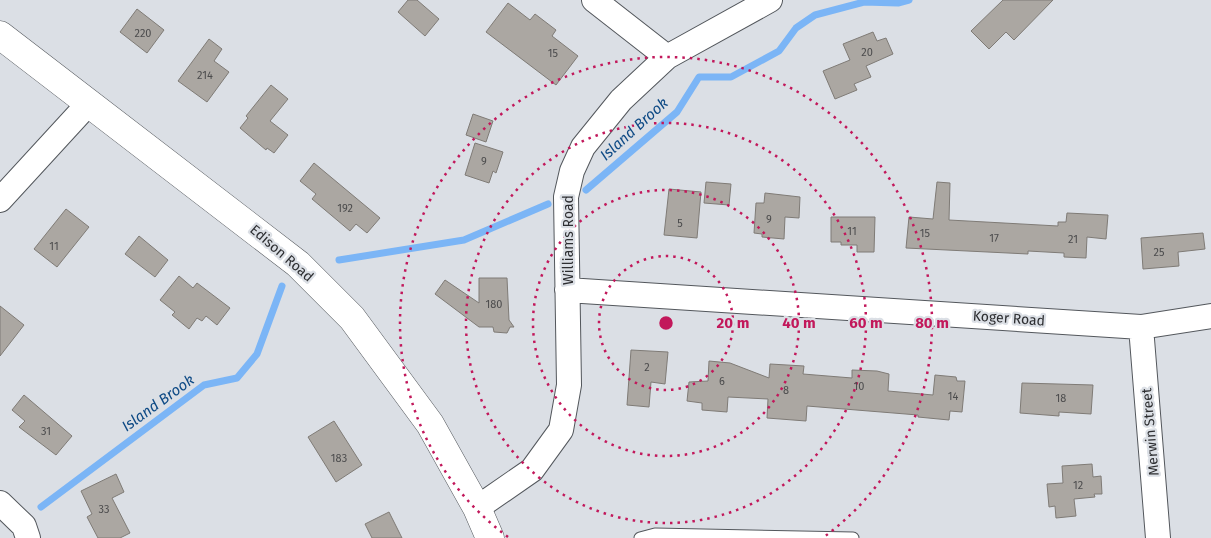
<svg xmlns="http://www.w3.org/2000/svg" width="1211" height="538" viewBox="0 0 1211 538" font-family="'Fira Sans',sans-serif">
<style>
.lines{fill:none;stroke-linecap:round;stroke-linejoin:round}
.stream{stroke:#7bb5f6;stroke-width:7}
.building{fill:#aba7a2;stroke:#7f7b76}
.service-casing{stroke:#53575c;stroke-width:13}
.minor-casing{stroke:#53575c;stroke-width:26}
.tertiary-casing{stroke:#53575c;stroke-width:29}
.service{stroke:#fff;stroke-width:11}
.minor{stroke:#fff;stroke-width:24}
.tertiary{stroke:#fff;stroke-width:28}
.ring{fill:none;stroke:#c2185b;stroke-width:2.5;stroke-dasharray:2.5 5}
.labels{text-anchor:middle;stroke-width:4.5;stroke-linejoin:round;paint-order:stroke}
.number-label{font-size:11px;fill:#4c4c4d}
.street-label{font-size:14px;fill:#2d2e31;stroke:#dbdfe5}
.water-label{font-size:15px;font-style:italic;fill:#0e4a85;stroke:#dbdfe5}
.centre{fill:#c2185b;stroke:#dbdfe5;stroke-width:2.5}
.ring-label{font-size:15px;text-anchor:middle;font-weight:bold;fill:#c2185b;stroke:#dbdfe5;stroke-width:4.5;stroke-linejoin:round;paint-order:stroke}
</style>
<rect width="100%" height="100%" fill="#dbdfe5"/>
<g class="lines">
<!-- stream -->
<path class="stream" d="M586 190 677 112 699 77H731L779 51 796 28 815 15 864 2 898 3 909 0
M339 260 464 240 548 204
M41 507 204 385 237 378 257 354 282 286"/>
</g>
<!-- building -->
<path class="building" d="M408 0H417L439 19 425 36 398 12Z
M1003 0H1053L1014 40 1006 32 989 49 971 31Z
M508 3 530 20 535 14 556 30 552 36 578 56 556 85 486 32Z
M137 9 164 30 147 53 120 32Z
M873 32 877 41 886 38 893 54 866 66 871 77 854 84 857 90 835 99 823 71 850 60 843 44Z
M209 39 222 49 214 61 229 72 207 102 178 81Z
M271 85 288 99 270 121 288 135 274 153 267 148 266 150 240 128 248 118 246 116Z
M473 114 493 121 486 142 466 135Z
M475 143 503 152 496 173 493 171 489 183 465 175Z
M314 163 380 218 367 233 356 224 350 231 312 199 316 194 300 181Z
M706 182 731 184 729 205 704 203Z
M937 182 950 183 949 220 1058 226V222H1066L1067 213 1108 215 1106 239 1087 237 1086 258 1064 257V253L1028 251V254L906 248 909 217 933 219Z
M669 189 701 192 697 238 664 235Z
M765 193 800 197 799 218 785 217 784 239 762 237V234L754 233 756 203H764Z
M66 209 89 227 57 267 34 249Z
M831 217H875L874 252H857V245H841V242H831Z
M1203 233 1205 249 1178 252 1179 266 1143 269 1141 238Z
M139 236 168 260 155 277 125 254Z
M179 276 193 288 197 283 230 308 217 325 206 316 202 321 197 318 189 329 172 315 175 312 160 300Z
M479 278H507L509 320 514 327H510L507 333 494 332 493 327H479L435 294 445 280 479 303Z
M0 306 24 325 0 356Z
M631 350 668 352 665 384 651 382 649 407 627 405Z
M709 361 730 363 769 378 770 364 804 366 803 374 852 378V370L877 371 889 374 888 391 933 395 935 375 956 377 957 381H965L962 412 950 411 949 420 918 417V415L807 406 806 421 767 418 768 399 728 397 727 412 702 410V403L687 401 689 382 708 381Z
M1022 383 1093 385 1091 414 1059 412V416L1020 413Z
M24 395 72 436 56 455 19 427 25 421 12 410Z
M334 421 362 465 336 482 308 437Z
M1092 464 1093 477 1101 476 1102 494H1094L1095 497 1074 499 1076 516 1056 518 1055 506 1049 507 1047 484 1063 483 1062 466Z
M116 474 124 492 112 498 130 533 120 538H98L87 517 92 514 81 491Z
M389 512 402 538H372L365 524Z"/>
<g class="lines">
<!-- service casing -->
<g class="service-casing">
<path id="service" d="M640 538 655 534 853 538"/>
</g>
<!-- minor casing -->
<g class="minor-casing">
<path id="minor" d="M594 0 667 57
M0 200 89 103
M567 290 1141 327 1211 316
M1141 327 1158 538
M0 503 24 526 28 538
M477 508 532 470 561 430 569 385 566 197 572 171 583 147 621 100 667 57 770 0"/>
</g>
<!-- tertiary casing -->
<g class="tertiary-casing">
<path id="tertiary" d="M0 35 298 264 352 318 430 424 477 508 490 538"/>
</g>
<!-- service -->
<use href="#service" class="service"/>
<!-- minor -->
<use href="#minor" class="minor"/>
<!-- tertiary -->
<use href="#tertiary" class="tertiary"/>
</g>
<!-- distance rings -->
<g class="ring">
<circle cx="666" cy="323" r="67"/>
<circle cx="666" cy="323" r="133"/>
<circle cx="666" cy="323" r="200"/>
<path d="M508 537A266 266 0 1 1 824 537"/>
</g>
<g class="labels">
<!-- number labels -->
<g class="number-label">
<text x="143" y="37">220</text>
<text x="867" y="56">20</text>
<text x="553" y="57">15</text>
<text x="205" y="79">214</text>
<text x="484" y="165">9</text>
<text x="345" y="212">192</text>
<text x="769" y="223">9</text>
<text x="680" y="227">5</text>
<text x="852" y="235">11</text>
<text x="925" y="237">15</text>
<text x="994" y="242">17</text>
<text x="1073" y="243">21</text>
<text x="54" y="250">11</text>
<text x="1159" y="256">25</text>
<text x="494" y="308">180</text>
<text x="647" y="371">2</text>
<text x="722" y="385">6</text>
<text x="859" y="390">10</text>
<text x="786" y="394">8</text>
<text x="953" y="400">14</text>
<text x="1061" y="402">18</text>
<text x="46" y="435">31</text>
<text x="339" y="462">183</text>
<text x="1078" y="489">12</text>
<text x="104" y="513">33</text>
</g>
<!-- street labels -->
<g class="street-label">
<text transform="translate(568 240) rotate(-90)" y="5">Williams Road</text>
<text transform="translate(282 253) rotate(41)" y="5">Edison Road</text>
<text transform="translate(1009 318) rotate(4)" y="5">Koger Road</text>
<text transform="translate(1150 432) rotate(-95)" y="5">Merwin Street</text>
</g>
<!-- water labels -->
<g class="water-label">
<text transform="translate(634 129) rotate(-42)" y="5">Island Brook</text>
<text transform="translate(158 403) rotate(-36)" y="5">Island Brook</text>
</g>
</g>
<circle cx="666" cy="323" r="8" class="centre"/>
<g class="ring-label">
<text x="733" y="328">20 m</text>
<text x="799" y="328">40 m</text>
<text x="866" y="328">60 m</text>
<text x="932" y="328">80 m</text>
</g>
</svg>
